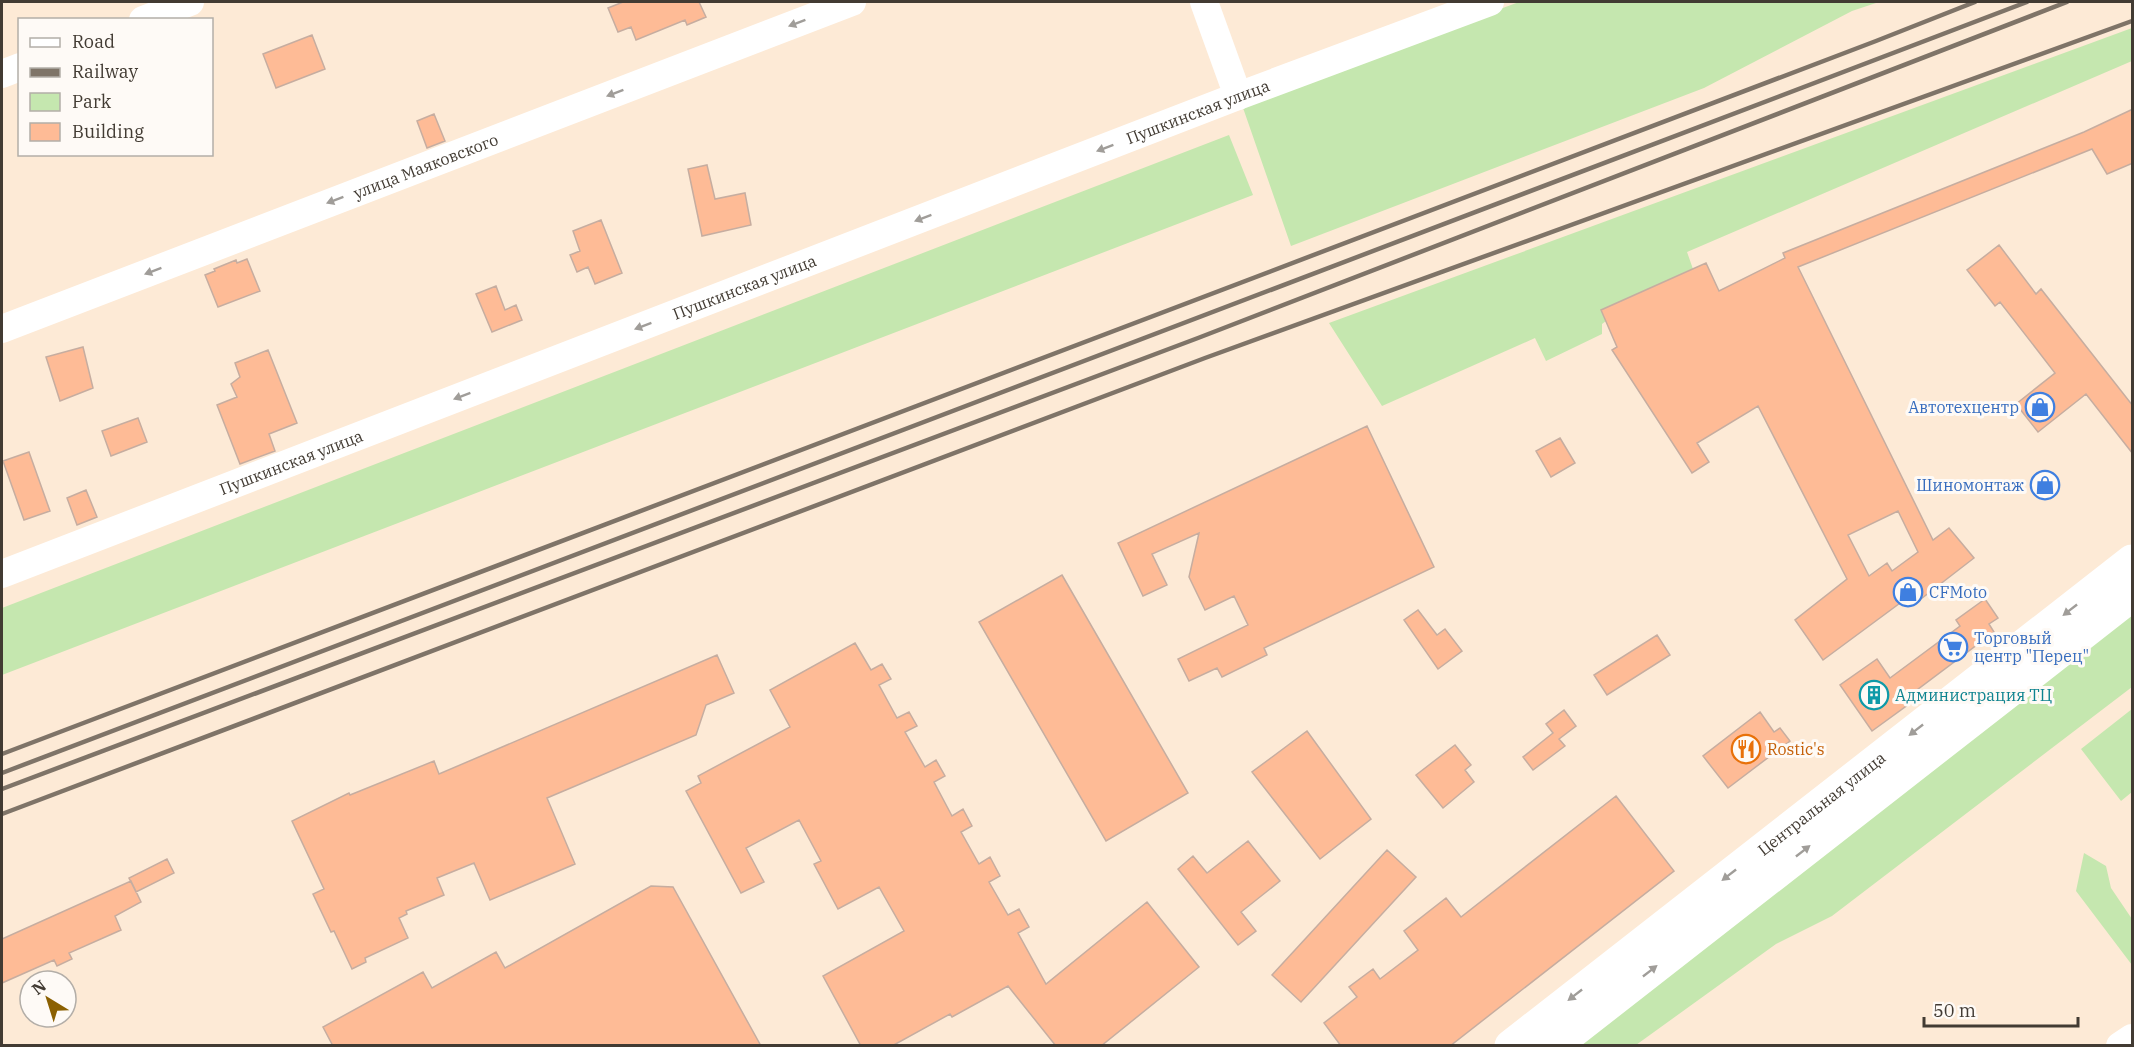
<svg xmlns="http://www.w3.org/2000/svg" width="2134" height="1047" viewBox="0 0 2134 1047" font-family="'IBM Plex Serif',serif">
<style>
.green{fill:#c5e7af}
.building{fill:#febb96;stroke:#c6ada0;stroke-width:1.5;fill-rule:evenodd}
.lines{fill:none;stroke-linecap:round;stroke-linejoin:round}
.minor{stroke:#fff;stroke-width:28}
.major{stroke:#fff;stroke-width:33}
.rail{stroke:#7f7468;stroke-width:4.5}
.oneway{fill:#a09d99}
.labels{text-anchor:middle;stroke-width:6;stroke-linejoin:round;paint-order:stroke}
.street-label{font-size:16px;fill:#423b33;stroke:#fefaf6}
.shop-label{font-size:16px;fill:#366cbe;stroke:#fefaf6;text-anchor:end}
.culture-label{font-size:16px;fill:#0d838f;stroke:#fefaf6;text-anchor:start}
.food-label{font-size:16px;fill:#c56008;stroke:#fefaf6;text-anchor:start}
</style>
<rect width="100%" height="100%" fill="#fdead6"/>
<!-- green -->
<path class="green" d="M1519 2H1879L1852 11 1704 88 1291 246 1242 105Z
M2132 28V61L1687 252 1693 269 1601 310 1606 321 1602 324V334L1546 361 1535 338 1382 406 1329 323Z
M1229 135 1253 195 2 675V608Z
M2132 601V687L1832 916 1776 944 1636 1045 1563 1046Z
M2132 709V792L2121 801 2081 749Z
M2084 853 2106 866 2111 888 2132 919V965L2076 891Z"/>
<!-- building -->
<path class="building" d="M623 2H699L706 17 687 25 685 20 636 40 631 27 618 32 608 8Z
M312 35 325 69 276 88 263 54Z
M2133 109V163L2107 174 2092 149 1798 267 1933 540 1949 528 1974 558 1917 602 1911 595 1823 660 1795 620 1847 579 1758 406 1697 443 1709 462 1692 473 1612 350 1617 347 1601 310 1706 263 1719 291 1785 258 1783 253 2084 132ZM1898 511 1918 552 1892 571 1887 563 1869 576 1848 535Z
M434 114 445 141 427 148 417 121Z
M707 165 715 199 745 193 751 225 702 236 688 169Z
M601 220 622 273 595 284 588 267 577 272 570 255 580 251 573 231Z
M1999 245 2036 294 2041 289 2133 406V454L2086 394 2038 432 2016 404 2055 373 2000 302 1995 306 1967 270Z
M247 259 260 291 218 307 205 275 215 271 214 269 236 260 237 263Z
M496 286 505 310 516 305 522 320 492 332 476 294Z
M83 347 93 388 60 401 46 357Z
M268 350 297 423 269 434 275 451 240 464 217 405 237 397 231 384 240 377 235 363Z
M138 418 147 442 111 456 102 431Z
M1367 426 1434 567 1264 648 1267 655 1222 677 1217 668 1189 681 1178 659 1248 625 1234 596 1205 610 1189 577 1199 533 1152 554 1167 585 1143 596 1118 543Z
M1560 438 1575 463 1551 477 1536 451Z
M29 452 50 511 24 520 3 461Z
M86 490 97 517 77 525 67 498Z
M1062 575 1188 793 1106 841 979 622Z
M1985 599 1998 618 1989 624 1994 632 1905 699 1909 704 1872 731 1840 685 1877 659 1890 678 1960 626 1956 620Z
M1418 610 1437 635 1445 629 1462 651 1438 669 1404 620Z
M1657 635 1670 655 1607 695 1594 675Z
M855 643 871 670 882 664 891 679 879 685 897 718 909 712 917 726 905 732 925 767 936 760 945 776 934 782 952 816 963 809 972 826 961 832 979 864 990 857 1000 876 989 882 1008 915 1019 909 1029 927 1018 933 1046 984 1147 902 1199 967 1101 1046H1056L1008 986 952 1017 950 1014 892 1046H861L823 976 904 931 879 887 838 909 814 864 821 861 799 820 746 848 764 882 741 893 686 791 701 783 698 776 790 727 770 690Z
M717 655 734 693 706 705 696 735 547 798 575 864 490 900 474 863 437 878 444 895 406 911 407 914 399 918 408 938 365 958 366 962 352 969 334 931 331 932 313 894 324 889 292 821 349 793 350 795 434 761 439 774Z
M1564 710 1576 726 1559 739 1565 746 1533 770 1523 757 1553 733 1546 724Z
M1760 712 1774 732 1780 728 1790 741 1728 788 1703 756Z
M1307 731 1371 819 1320 859 1252 772Z
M1455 745 1471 765 1465 770 1474 782 1443 808 1416 775Z
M1616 796 1674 871 1450 1046H1341L1324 1023 1357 997 1349 987 1373 969 1380 979 1418 950 1404 931 1446 898 1461 917Z
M1248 841 1280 881 1241 912 1256 931 1238 945 1178 869 1193 856 1207 873Z
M1387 850 1416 877 1301 1002 1272 975Z
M167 859 174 873 136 892 129 878Z
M131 881 141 902 115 916 121 930 69 953 72 959 57 966 54 960 2 983V939Z
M651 886 673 887 761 1046H333L323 1027 423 972 432 988 496 952 505 968Z"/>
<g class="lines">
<!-- minor -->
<g class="minor">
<path d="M1204 2 1238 96"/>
<path d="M143 20 190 2"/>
<path d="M2 74 20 67"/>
<path id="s1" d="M2 329 852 2"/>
<path id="s2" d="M2 574 1238 96 1490 2"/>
<path d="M2120 1046 2132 1038"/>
</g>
<!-- major -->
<g class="major">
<path id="s3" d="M1511 1046 2132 561"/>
<path d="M1554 1046 2132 595"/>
</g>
<!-- rail -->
<path class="rail" d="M2 754 1876 41 1975 2
M2 773 2027 2
M2 789 1198 338 2067 2
M2 814 1205 358 2132 21"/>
</g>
<!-- one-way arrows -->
<defs><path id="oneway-solid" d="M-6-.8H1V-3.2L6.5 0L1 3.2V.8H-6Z" transform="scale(1.5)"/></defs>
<g class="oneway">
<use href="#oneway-solid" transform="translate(797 23) rotate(159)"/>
<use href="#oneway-solid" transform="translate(615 93) rotate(159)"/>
<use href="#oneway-solid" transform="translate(1105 148) rotate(159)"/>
<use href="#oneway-solid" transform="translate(335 200) rotate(159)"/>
<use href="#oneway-solid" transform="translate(923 218) rotate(159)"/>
<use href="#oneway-solid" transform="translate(153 271) rotate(159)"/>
<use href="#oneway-solid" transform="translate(643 326) rotate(159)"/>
<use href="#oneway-solid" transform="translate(462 396) rotate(159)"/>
<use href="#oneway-solid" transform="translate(2070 610) rotate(142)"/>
<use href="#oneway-solid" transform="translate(1916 730) rotate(142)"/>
<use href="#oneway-solid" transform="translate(1803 851) rotate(-38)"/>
<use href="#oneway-solid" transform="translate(1729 875) rotate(142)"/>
<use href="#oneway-solid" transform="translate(1650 971) rotate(-38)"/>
<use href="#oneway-solid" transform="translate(1575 995) rotate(142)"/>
</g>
<!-- icons -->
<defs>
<g id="shop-ring" transform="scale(1.5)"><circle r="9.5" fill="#fefaf6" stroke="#3f7fe0" stroke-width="1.5"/><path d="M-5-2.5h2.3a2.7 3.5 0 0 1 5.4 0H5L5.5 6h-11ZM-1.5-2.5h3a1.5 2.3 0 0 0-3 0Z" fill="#3f7fe0"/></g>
<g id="supermarket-ring" transform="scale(1.5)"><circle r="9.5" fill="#fefaf6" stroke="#3f7fe0" stroke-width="1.5"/><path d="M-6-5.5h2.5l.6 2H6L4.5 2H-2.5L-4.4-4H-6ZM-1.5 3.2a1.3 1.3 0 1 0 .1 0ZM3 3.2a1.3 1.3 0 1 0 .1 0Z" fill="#3f7fe0"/></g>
<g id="building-ring" transform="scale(1.5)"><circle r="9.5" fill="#fefaf6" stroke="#0f9aa8" stroke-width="1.5"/><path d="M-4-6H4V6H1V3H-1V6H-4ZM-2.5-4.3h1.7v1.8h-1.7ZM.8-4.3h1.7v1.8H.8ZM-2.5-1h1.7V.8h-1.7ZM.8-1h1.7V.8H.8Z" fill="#0f9aa8"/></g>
<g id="restaurant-ring" transform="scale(1.5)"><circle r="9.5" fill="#fefaf6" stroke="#e8710a" stroke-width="1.5"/><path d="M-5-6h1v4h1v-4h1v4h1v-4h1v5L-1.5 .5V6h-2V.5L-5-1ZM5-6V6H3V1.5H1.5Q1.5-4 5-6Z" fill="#e8710a"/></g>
</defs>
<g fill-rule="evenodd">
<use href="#shop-ring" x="2040" y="407"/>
<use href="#shop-ring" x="2045" y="485"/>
<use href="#shop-ring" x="1908" y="592"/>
<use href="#supermarket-ring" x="1953" y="647"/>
<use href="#building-ring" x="1874" y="695"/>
<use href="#restaurant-ring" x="1746" y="749"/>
</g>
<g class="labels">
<!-- street labels -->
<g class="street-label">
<text dy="6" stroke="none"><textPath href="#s2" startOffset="1282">Пушкинская улица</textPath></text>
<text dy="6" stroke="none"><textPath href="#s1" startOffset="454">улица Маяковского</textPath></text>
<text dy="6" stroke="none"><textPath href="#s2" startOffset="796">Пушкинская улица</textPath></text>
<text dy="6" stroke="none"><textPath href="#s2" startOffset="310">Пушкинская улица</textPath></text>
<text dy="6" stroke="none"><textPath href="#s3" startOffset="394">Центральная улица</textPath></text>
</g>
<!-- shop labels -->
<g class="shop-label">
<text x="2019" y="413">Автотехцентр</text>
<text x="2024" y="491">Шиномонтаж</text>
<text x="1929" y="598" text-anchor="start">CFMoto</text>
<text x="1974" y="644" text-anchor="start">Торговый<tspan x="1974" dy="18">центр "Перец"</tspan></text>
</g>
<!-- culture labels -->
<g class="culture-label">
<text x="1895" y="701">Администрация ТЦ</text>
</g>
<!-- food labels -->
<g class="food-label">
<text x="1767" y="755">Rostic's</text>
</g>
</g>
<!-- border -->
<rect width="2134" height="1047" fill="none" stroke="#423b33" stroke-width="6"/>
<!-- legend -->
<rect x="18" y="18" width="195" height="138" fill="#fefaf6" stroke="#b3aea8" stroke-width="1.5"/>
<rect x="30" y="38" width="30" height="9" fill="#ffffff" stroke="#b3aea8" stroke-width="1.5"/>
<text x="72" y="48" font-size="18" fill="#423b33">Road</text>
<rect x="30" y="68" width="30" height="9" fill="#7f7468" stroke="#b3aea8" stroke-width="1.5"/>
<text x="72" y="78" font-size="18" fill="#423b33">Railway</text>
<rect x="30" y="93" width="30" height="18" fill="#c5e7af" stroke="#b3aea8" stroke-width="1.5"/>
<text x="72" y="108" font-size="18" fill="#423b33">Park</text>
<rect x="30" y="123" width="30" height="18" fill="#febb96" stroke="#b3aea8" stroke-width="1.5"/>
<text x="72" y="138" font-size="18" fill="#423b33">Building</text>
<!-- north arrow -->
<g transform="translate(48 999) rotate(322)"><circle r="28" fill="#fefaf6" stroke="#b3aea8" stroke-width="1.5"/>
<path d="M0-4.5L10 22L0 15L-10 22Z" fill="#8b6001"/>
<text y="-9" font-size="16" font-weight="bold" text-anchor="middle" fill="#423b33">N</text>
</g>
<!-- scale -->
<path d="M1924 1017v9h154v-9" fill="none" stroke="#423b33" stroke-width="3"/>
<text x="1933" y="1017" font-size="18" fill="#423b33" stroke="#fefaf6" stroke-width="4.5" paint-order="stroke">50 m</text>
</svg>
